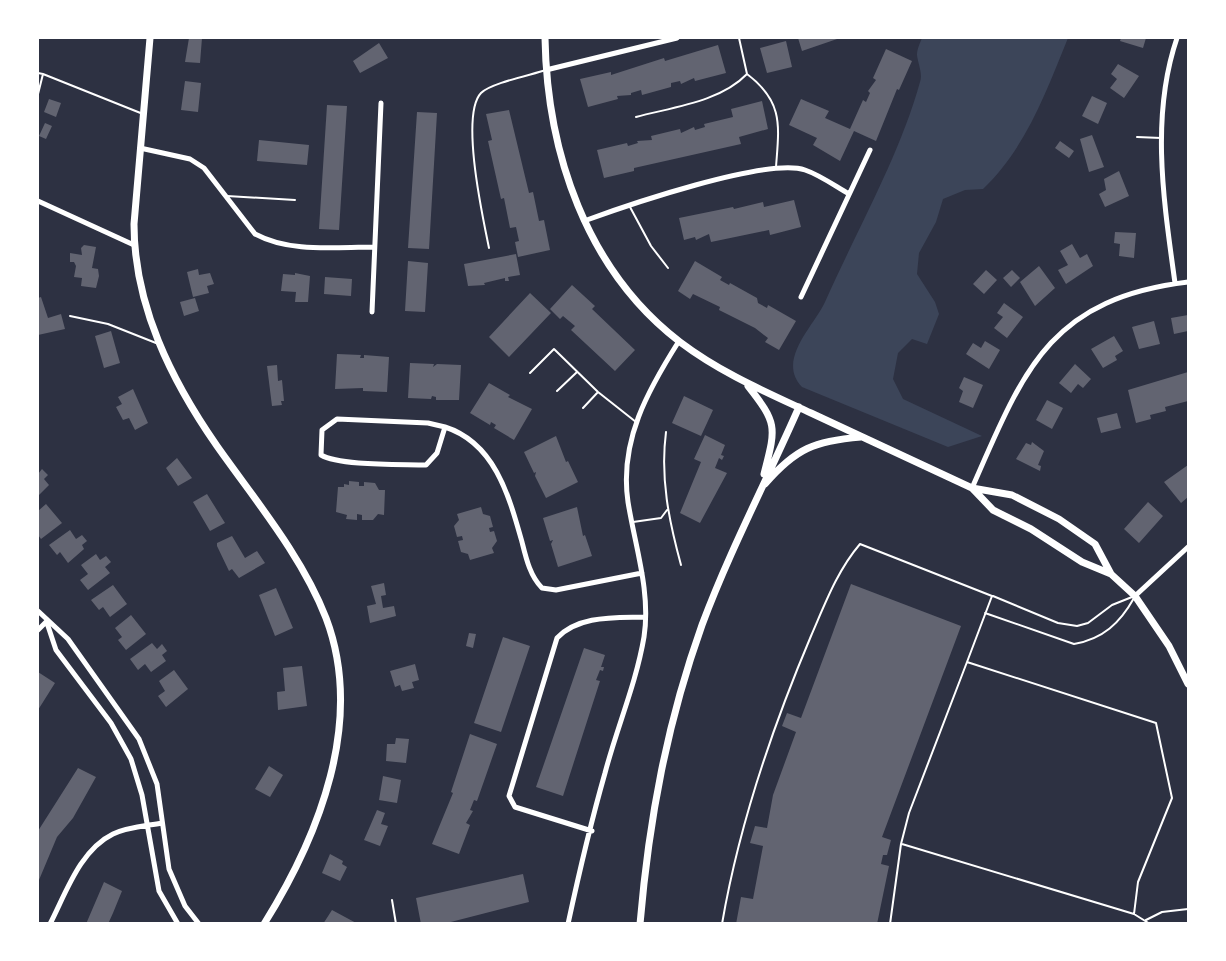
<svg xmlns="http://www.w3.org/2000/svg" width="1226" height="961" viewBox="0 0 1226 961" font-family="Cabin,sans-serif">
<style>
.green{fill:#3c4559}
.building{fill:#626471}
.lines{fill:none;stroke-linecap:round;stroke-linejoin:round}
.service{stroke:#fff;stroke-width:2}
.minor{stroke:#fff;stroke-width:5}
.tertiary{stroke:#fff;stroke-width:7}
</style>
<rect width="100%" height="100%" fill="#2d3142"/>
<!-- green -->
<path class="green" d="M922 38H1068C1046 92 1026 148 983 189L965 190 943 199 936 222 919 253 917 274 935 302 939 314 927 344 912 339 898 353 893 379 903 399 982 436 948 447 802 387C776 360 814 326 825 302 856 232 900 155 920 82 923 74 918 64 917 55 917 49 920 43 922 38Z"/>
<!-- building -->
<path class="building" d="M189 38H202L200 63 185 62Z
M798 38H840L802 51Z
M1121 38H1146L1143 48 1120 41Z
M786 41 792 67 767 73 760 48Z
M379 43 388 58 360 73 353 61Z
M718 45 726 73 695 81 694 78 681 84 680 81 671 83V87L642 95 641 90 631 93V95L617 96 618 99 588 107 580 79 611 72V75L664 58 665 61Z
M886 49 912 61 899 90 897 89 876 141 854 131 840 161 813 145 817 138 789 125 801 99 829 111 825 118 850 129 863 100 866 102 870 93 868 91 876 80 873 78Z
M1118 64 1139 76 1124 98 1110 88 1117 79 1111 74Z
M185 81 201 83 198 112 181 110Z
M1092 96 1107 103 1098 124 1082 116Z
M49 99 61 103 56 117 44 112Z
M762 101 768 129 739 137 741 144 634 168V171L604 178 597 150 627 143 628 146 638 143 637 141 652 140 651 136 680 129 681 133 694 127 695 130 705 127 704 124 733 117 731 109Z
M327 105 347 106 339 230 319 229Z
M509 110 529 193 533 192 539 221 544 220 550 250 518 257 515 242 519 241 516 227 510 228 504 198 501 199 488 141 492 140 486 114Z
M417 112 437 113 429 249 408 248Z
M45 123 52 126 46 139 39 136Z
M1092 135 1104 167 1089 172 1080 139Z
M259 140 309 145 307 165 257 161Z
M1060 141 1074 151 1069 158 1055 148Z
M1119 171 1129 196 1105 207 1099 194 1106 190 1104 179Z
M794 200 801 227 770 235 769 230 711 242 709 234 696 240 695 237 684 240 679 218 733 207 734 209 763 202 764 207Z
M1115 232 1136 233 1134 258 1119 256 1120 244 1114 243Z
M1072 244 1080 258 1087 254 1093 266 1066 284 1058 270 1068 265 1060 251Z
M84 245 96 247 92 268 98 269 99 276 96 288 81 286 82 278 74 277 76 266 74 262H70V253L82 255 81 248Z
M516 254 520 275 508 277 509 281H505V278L484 283 485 285 468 286 464 264Z
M408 261 428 263 425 312 405 311Z
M695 261 722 277 720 280 729 285 730 283 757 298 758 303 767 308 768 305 796 321 779 350 765 342 768 338 755 328 719 310 720 307 693 294 690 299 678 291Z
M1039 266 1055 288 1035 306 1020 282Z
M198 269 199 275 210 273 214 284 207 286 209 293 193 297 187 272Z
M986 270 997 280 984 294 973 284Z
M1012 270 1020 278 1011 287 1003 278Z
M295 273 310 276 308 302H295L296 292 281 291 283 274 295 275Z
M325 277 352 279 351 296 324 294Z
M572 285 595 306 592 309 635 350 615 371 571 330 575 326 563 316 560 319 550 309Z
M530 293 551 313 509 357 489 337Z
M41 297 48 318 61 314 65 329 38 335V298Z
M195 298 199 311 184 316 180 302Z
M1004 303 1023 317 1007 338 994 328 1003 317 997 313Z
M1188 315V331L1174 334 1171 318Z
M1154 321 1160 344 1139 349 1132 327Z
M111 331 120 363 104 368 95 336Z
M1114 336 1123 351 1115 356 1117 360 1103 368 1091 349Z
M985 341 1000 350 989 369 966 354 973 343 981 348Z
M337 354 361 355 360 358H364V355L389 357 387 392 363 391V388L335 389Z
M410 363 434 364 433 367 437 364 461 365 459 400H436V397L432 396 431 399 408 398Z
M1075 364 1091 379 1083 388 1078 384 1071 393 1059 383Z
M277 365 278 381 282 380 284 401H281L282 405 272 406 267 366Z
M1188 372V401L1165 407 1166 411 1150 415 1151 419 1136 423 1128 390Z
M964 377 983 385 973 408 959 402 963 391 959 388Z
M489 383 510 395 508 397 532 409 514 440 494 428 496 425 491 422 490 425 470 413Z
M133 389 148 423 135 430 129 418 123 420 116 407 122 404 118 397Z
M684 396 713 410 701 436 672 423Z
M1047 400 1063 408 1052 429 1036 420Z
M1117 413 1121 428 1101 433 1097 418Z
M705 435 725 445 721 455 724 456 722 460 719 458 715 468 727 473 700 523 680 513 701 462 694 459Z
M556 436 566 462 568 461 578 482 546 498 535 476 536 472 534 473 524 452Z
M1032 442 1044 451 1038 465 1041 466 1040 471 1016 459 1026 443 1031 445Z
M177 458 192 478 178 486 166 468Z
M1188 465V497L1181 503 1164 482Z
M42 469 48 475 44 479 49 485 38 496V474Z
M349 481 359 482V486H364V482L375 483 379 490H385L384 515 378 514 373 520H362V515L357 514V520L346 519 347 515 336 512 338 487H344V484L349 485Z
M207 494 225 523 210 531 193 502Z
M1148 502 1163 516 1139 543 1124 529Z
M46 504 62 523 41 539 38 535V511Z
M481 507 483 514 490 516 493 527 489 528 490 532 494 531 497 541 492 548 494 553 470 560 468 554 461 552 458 541 463 540 462 536 457 537 454 526 459 520 457 514Z
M577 507 583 536 585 535 592 556 558 567 551 544 553 540 550 541 543 518Z
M70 530 76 539 82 535 87 541 82 545 84 549 68 563 60 552 57 555 49 545Z
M232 536 245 558 257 551 265 563 239 578 232 569 229 571 217 546V543Z
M96 554 100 560 106 556 111 562 105 567 110 573 88 590 80 580 88 574 81 565Z
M384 583 386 595 381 596 383 608 394 606 396 616 370 623 367 606 376 604 371 586Z
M851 584 961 626 882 837 891 840 887 855H883L881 864 889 866 877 924H736L741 897 753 899 763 846 750 843 755 826 767 828 773 795 796 732 782 726 787 713 801 718Z
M113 585 127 604 110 617 103 607 99 610 91 600Z
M276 588 293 628 275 636 259 595Z
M131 615 146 634 126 650 118 640 122 637 115 628Z
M469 633 476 634 473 648 466 646Z
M503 637 530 646 501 732 474 723Z
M152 643 157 649 162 644 167 651 162 655 166 661 151 672 145 664 138 670 130 659Z
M584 648 605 655 601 667H604L603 671 600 670 596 680 600 681 563 796 536 787Z
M415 664 419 680 412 682 414 688 402 691 400 685 395 687 390 671Z
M302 666 307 706 278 710 277 692 285 691 283 668Z
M174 670 188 689 166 707 158 696 165 691 159 681Z
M38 672 55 683 38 710Z
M470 734 497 744 477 801 474 800 470 810 473 811 466 823 470 825 459 854 432 844 453 793 451 792Z
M396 738 409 739 406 763 386 761 387 744H395Z
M269 766 283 775 270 797 255 789Z
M78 768 96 777 73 818 57 837 39 880 38 831Z
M383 776 401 780 397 803 379 800Z
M377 810 385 813 381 824 388 826 380 846 364 840Z
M330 854 343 861 342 864 347 867 340 881 322 873Z
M523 874 529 902 443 924H421L416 898Z
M104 882 122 891 113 913 108 924H86Z
M332 910 358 924H323Z"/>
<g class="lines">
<!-- service -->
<path class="service" d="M38 73 43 74 38 94
M43 74 143 114
M747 74C784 102 779 126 776 167
M636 117C673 107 720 102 747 74L739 38
M1137 137 1161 138
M227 196 295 200
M630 207 651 246 668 268
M489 248C483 218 460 115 481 93 491 83 531 75 546 70
M70 316 108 324 156 343
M530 373 554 349 598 392 636 422
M557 391 577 372
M583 408 598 392
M666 432C660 478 669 521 681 565
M633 522 661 518 667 510
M993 596 1058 623 1077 626 1088 623 1112 605 1132 597
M985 613 1074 644C1103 639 1120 623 1134 598
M902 844 1134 914 1150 924
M392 900 396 924
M1146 920 1162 912 1188 909
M722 924C739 825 772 728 811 636 825 604 837 571 860 544L992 596 967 662 1156 723 1172 798 1138 882 1134 914
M890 924 901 844 909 813 967 662"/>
<!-- minor -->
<path class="minor" d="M546 70 677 38
M140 148 190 159 204 168 255 234C290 253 335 247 374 247
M38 201 134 245
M584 221C625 206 767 157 805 170 820 175 835 186 849 194
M1175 283C1164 203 1150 117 1177 38
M801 297 870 150
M372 312 381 103
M337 419 428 423 445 427 437 453 426 465C402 464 339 466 321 455L322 430Z
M445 427C495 443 509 496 522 542 526 558 530 576 542 588L556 590 642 573
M972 488C1023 372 1048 299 1188 282
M1135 596 1188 547
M38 611 68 639 139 739 157 784 169 869 185 906 199 924
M47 623 56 650 111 723 131 759 142 795 159 891 178 924
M38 630 47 621
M592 831 515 807 509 796 557 638C579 615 615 618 645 617
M50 924C66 893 80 850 113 834 128 827 146 826 162 823
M568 924C579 873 591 822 605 773 617 727 636 684 644 637 651 592 635 546 628 502 619 441 648 390 679 341"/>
<!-- tertiary -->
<path class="tertiary" d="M150 38 134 224C134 305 171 380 217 446 255 500 302 556 326 618 365 721 319 836 264 924
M545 38C547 152 586 270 680 342 721 373 766 392 811 413 865 438 918 463 972 488L1012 495 1059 519 1095 544 1111 574 1135 596 1169 646 1188 684
M748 386C778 424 776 427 764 474
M765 484C796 448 815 441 861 437
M972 488 993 510 1031 529 1082 562 1111 574
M640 924C649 819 667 723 702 625 730 550 767 480 799 407"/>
</g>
<!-- border -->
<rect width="1226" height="961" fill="none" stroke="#ffffff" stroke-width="78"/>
</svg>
